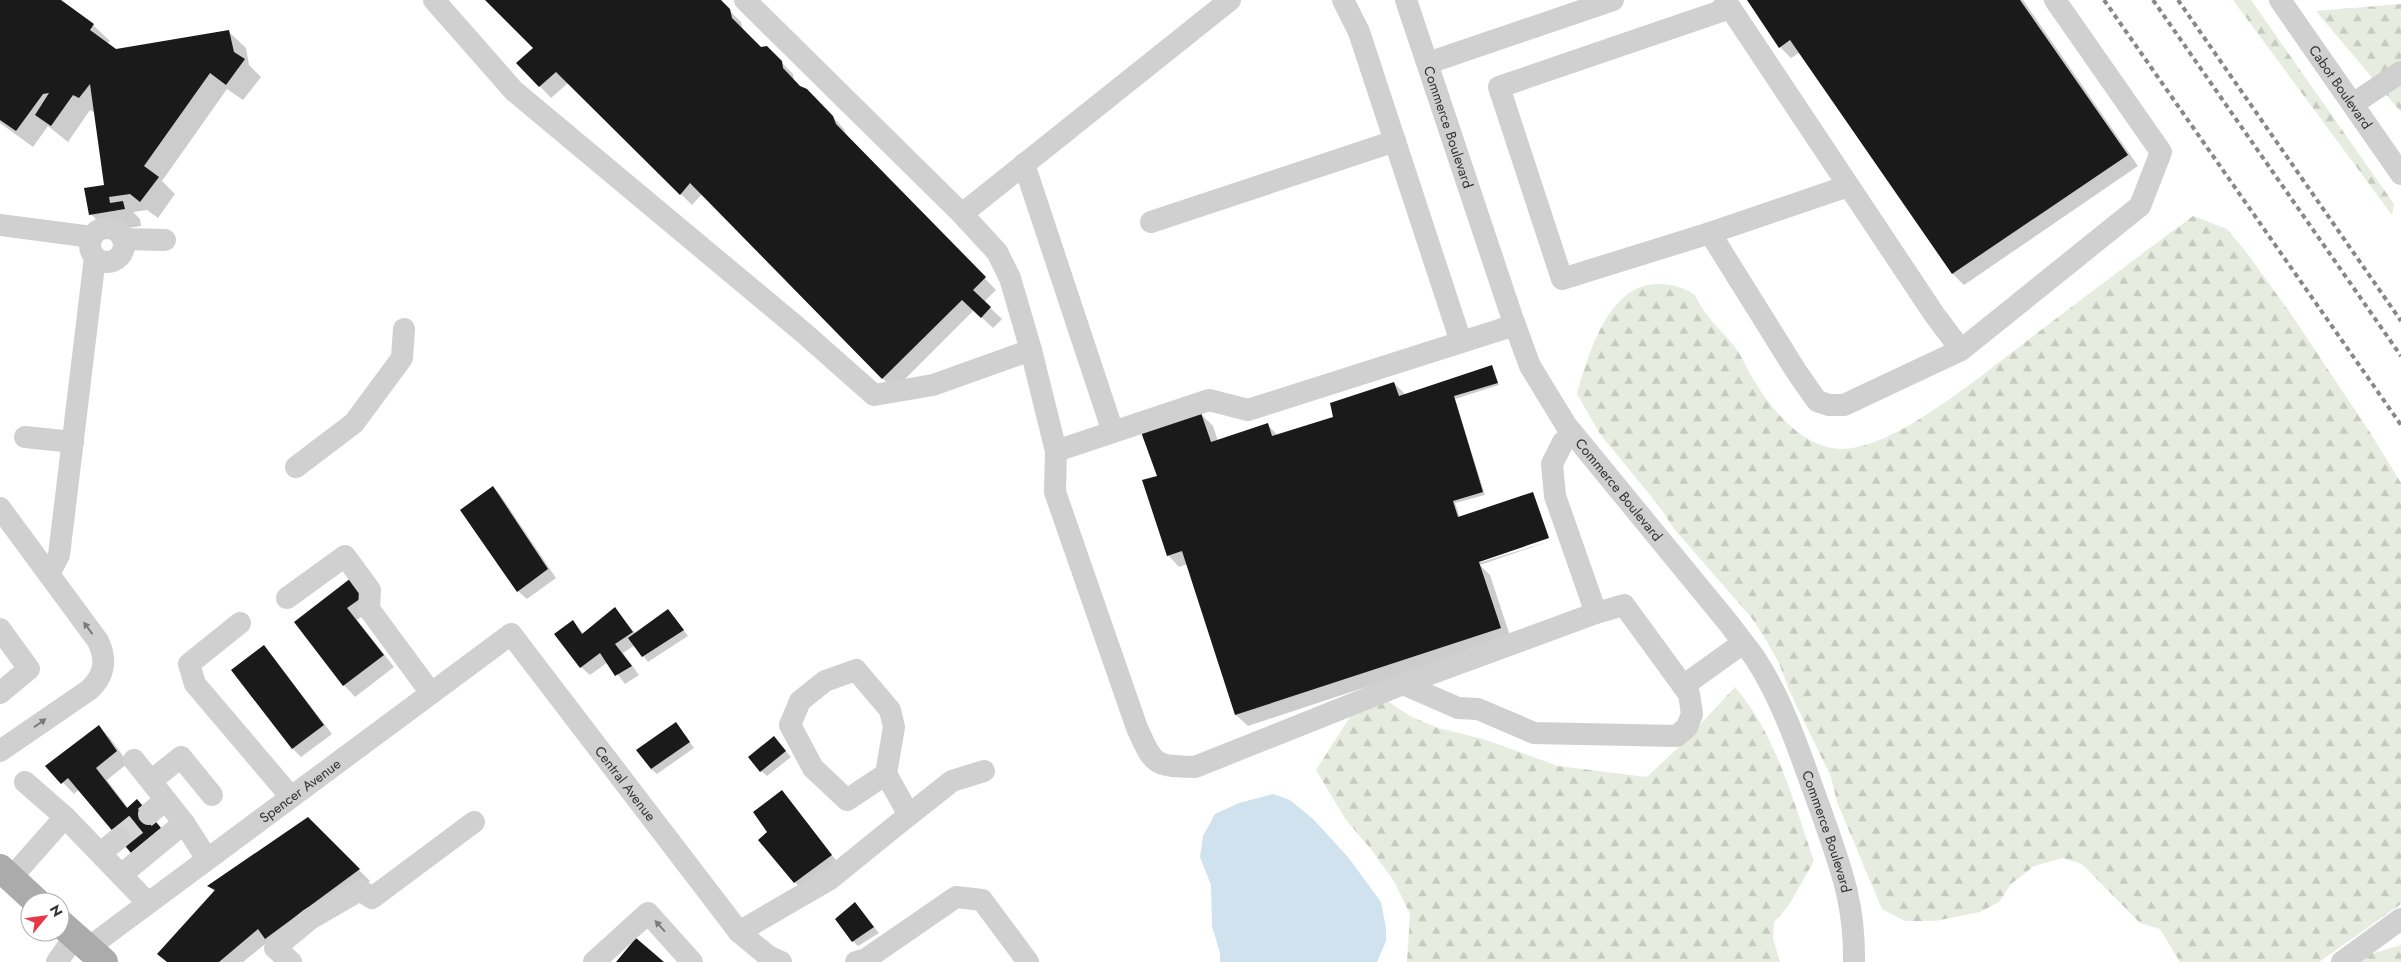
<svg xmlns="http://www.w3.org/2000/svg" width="2401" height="962" viewBox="0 0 2401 962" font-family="Jost,sans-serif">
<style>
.forest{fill:url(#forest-firs)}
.water{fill:#cfe2ee}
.shadow{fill:#0003}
.building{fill:#1a1a1a}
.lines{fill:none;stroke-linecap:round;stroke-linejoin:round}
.minor-tunnel{stroke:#d6d6d6;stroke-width:22;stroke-dasharray:22 11;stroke-linecap:butt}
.minor{stroke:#d0d0d0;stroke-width:22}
.major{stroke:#ababab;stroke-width:28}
.rail{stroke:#888;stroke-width:4;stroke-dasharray:5 4;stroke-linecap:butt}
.oneway{fill:#7a7a7a}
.labels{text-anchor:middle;stroke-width:5;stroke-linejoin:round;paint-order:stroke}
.street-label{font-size:14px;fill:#333;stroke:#fff}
</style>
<defs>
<pattern id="forest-firs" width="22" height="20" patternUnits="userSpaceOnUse" patternTransform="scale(1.25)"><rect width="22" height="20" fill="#e6ecdf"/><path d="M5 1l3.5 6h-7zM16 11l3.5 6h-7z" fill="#c6cbc0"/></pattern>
</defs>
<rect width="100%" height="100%" fill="#fff"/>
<!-- forest -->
<path class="forest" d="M2233 0H2251L2394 204 2392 215Z
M2401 4V112L2316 11Z
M2193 216 2227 229 2246 252 2293 317 2371 434 2401 483V904L2319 962H2180L2160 929 2140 923 2082 864 2063 858 2034 866 2011 884 1999 902 1980 912 1935 921H1905L1882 909 1837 802 1831 777 1789 690 1779 663 1766 640 1751 617 1675 530 1659 506 1600 434 1577 394C1589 353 1609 281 1661 284 1671 284 1685 288 1693 294 1698 299 1702 309 1707 315 1716 327 1728 337 1737 350 1744 360 1748 372 1755 382 1775 415 1810 456 1853 448 1906 439 1979 377 2023 344 2079 301 2136 258 2193 216Z
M1735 687C1777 736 1793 801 1814 861L1789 905 1774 922 1773 939 1780 962H1407L1410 914 1394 881 1370 848 1346 820 1316 770 1359 703 1380 696 1410 716 1438 728 1483 739 1558 766 1647 777 1683 743Z
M2401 945V962H2343Z"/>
<!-- water -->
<path class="water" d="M1273 794 1290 800 1313 819 1348 857 1381 902 1386 928V941L1377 962H1220V953L1212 926 1211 885 1200 857 1203 836 1215 814 1239 803Z"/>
<!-- shadow -->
<path class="shadow" d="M0 0H59L93 25 110 41 107 44 116 50 229 32 246 48 249 65 261 77 243 100 227 89 162 181 175 194 158 218 147 210 133 212 140 219 141 226 107 231 91 214 106 186 95 113 90 110 68 142 48 126 33 147 0 123Z
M487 0H719L741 22 743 31 761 48 766 47 793 74 794 81 819 102 844 129 847 137 996 290 984 302 1002 319 993 328 974 310 894 390 702 194 692 205 568 83 551 98 518 63 534 48Z
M1749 0H2023L2138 166 1964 285 1953 274 1799 53 1791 58 1780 47Z
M1491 367 1499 385 1455 399 1485 495 1455 503 1460 518 1533 493 1549 537 1472 563V565L1550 541 1480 565 1490 575 1511 639 1248 726 1236 715 1188 564 1179 567 1168 555 1158 476 1201 414 1213 426 1218 441 1268 425 1278 436 1334 418 1394 383 1406 395Z
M493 487 501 496 556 578 527 599 518 591Z
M350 579 374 608 357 620 394 667 355 697 344 685 296 623Z
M614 609 636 634 673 616 688 636 648 662 635 645 623 653 639 675 625 684 608 662 590 675 581 667 573 621 584 634Z
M272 656 332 734 301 757 292 748Z
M676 723 694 748 657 774 651 769Z
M99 727 110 738 128 763 107 780 128 808 148 812 171 840 79 789 74 794 47 766Z
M779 743 791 757 767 776 761 771Z
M782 792 839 864 803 891 795 882 769 832Z
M308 819 370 881 278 949 269 941 243 962H167L215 892 209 886Z
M855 904 879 933 858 946 853 941Z"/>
<!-- building -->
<path class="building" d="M0 0H61L94 24 90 30 116 49 229 30 234 52 245 59 226 85 210 73 144 166 159 177 140 202 130 194 109 197 110 203 123 201 125 209 89 215 84 188 104 185 90 84 79 98 73 95 51 126 35 115 49 93 43 94 16 131 0 120Z
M485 0H721L730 9 732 18 761 47 767 46 782 61 783 68 800 86 807 89 833 116 836 124 986 277 973 290 991 307 981 318 962 300 882 379 690 183 680 195 556 72 539 87 516 63 533 48Z
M1747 0H2020L2128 155 1952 274 1790 40 1779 48Z
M1492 365 1498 383 1454 396 1483 492 1453 501 1458 517 1533 492 1549 538 1479 562 1501 628 1235 715 1182 551 1167 556 1142 480 1157 476 1141 432 1201 413 1211 442 1268 423 1272 436 1333 417 1330 403 1394 382 1399 396Z
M493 486 548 569 517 592 460 510Z
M351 578 364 596 347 608 384 655 343 686 294 622Z
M615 607 633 632 615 644 632 666 615 676 600 653 580 668 554 634 573 620 582 634Z
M668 609 684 630 642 657 628 638Z
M264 645 324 725 292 749 231 670Z
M676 722 690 742 651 769 636 750Z
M99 725 117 751 96 768 127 808 137 799 161 828 131 853 68 778 61 784 45 766Z
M774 736 786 751 760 772 748 757Z
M782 790 832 855 794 883 758 840 767 832 753 812Z
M308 817 360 869 265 939 258 929 219 962H167L157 954 215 890 207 886Z
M855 902 874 927 852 942 835 919Z
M636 938 664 962H616Z"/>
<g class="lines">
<!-- minor-tunnel -->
<path class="minor-tunnel" d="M119 838 149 814"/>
<!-- minor -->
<g class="minor">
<path d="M434 0 514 91 804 333 874 395 933 385 1031 350 1056 451 1055 492 1137 728C1154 765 1153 766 1195 767L1403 684 1596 613 1555 496 1552 464 1563 442 1573 434"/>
<path d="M745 0 962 214 997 252 1010 278 1031 350"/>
<path d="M1343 0 1359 32 1461 342"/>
<path id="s1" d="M1406 0 1512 317 1530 366 1566 425 1730 625C1738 636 1747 647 1755 658 1785 704 1802 760 1821 811 1840 866 1855 902 1854 962"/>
<path d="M1725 0 1934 314 1961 350 2140 206 2161 152 2055 0"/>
<path id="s2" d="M2280 0 2401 174"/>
<path d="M1730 8 1499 87 1562 279 1710 233 1796 371 1817 401 1829 405H1844L1961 350"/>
<path d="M1428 63 1613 0"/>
<path d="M2353 104 2401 72"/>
<path d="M1024 164 1113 432"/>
<path d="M962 214 1230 0"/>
<path d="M1151 222 1395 141"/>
<path d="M0 225 92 237"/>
<circle cx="107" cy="245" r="17"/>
<path d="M1710 233 1848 186"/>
<path d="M123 239 165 240"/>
<path d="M25 437 73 442"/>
<path d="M1056 451 1209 400 1248 410 1515 325"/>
<path d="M296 467 354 423 402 358 404 329"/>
<path d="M0 508 98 641C107 660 105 675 89 690L0 751"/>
<path d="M49 574 59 555 95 257"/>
<path d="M287 598 345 556 370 590 369 609 431 693"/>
<path d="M240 623 189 664 195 684 291 797"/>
<path d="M0 629 29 669 0 693"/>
<path d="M1403 684 1458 708 1478 709 1534 733 1677 736 1687 727 1692 714 1689 694 1624 605 1596 613"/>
<path d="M1683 686 1743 643"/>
<path d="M134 760 184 823 207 859"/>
<path d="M151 781 181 757 212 795"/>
<path d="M25 782 65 817"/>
<path d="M149 814 165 800"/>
<path d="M909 815 952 781 984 771"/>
<path d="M101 853 119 838"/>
<path d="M121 875 184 823"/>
<path d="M11 878 65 817 148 903"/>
<path d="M739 932 830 879 909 815 886 774 894 727 890 710 856 670 825 681 800 701 790 725 813 768 847 800 886 774"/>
<path id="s3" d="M88 948 511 634 739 932 768 956 781 962"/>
<path d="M57 962 75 936"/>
<path d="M291 962 275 948 310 919 360 890 372 898 474 822"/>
<path d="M594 962 648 913 692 962"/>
<path d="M856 962 866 959 956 897 982 900 1028 962"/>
<path d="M2342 962 2401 919"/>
</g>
<!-- major -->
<path class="major" d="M0 868 37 902
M60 923 104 962"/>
<!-- rail -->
<path class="rail" d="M2104 0 2401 425
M2153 0 2401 356
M2178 0 2401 321"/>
</g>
<!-- one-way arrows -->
<defs><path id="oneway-solid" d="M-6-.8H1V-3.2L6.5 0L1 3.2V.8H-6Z" transform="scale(1.25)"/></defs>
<g class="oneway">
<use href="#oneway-solid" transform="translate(88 628) rotate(-126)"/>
<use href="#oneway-solid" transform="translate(40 723) rotate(-35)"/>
<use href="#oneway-solid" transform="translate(660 926) rotate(-132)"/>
</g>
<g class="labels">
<!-- street labels -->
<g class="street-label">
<text dy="5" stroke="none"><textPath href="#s2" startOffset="106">Cabot Boulevard</textPath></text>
<text dy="5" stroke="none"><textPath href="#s1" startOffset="134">Commerce Boulevard</textPath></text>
<text dy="5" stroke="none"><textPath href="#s1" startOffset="539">Commerce Boulevard</textPath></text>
<text dy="5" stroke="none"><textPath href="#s3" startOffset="715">Central Avenue</textPath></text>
<text dy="5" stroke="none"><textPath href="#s3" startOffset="264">Spencer Avenue</textPath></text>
<text dy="5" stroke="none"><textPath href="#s1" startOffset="944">Commerce Boulevard</textPath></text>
</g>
</g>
<!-- north arrow -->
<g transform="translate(45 917) rotate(61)"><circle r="24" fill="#ffffff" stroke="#adadad"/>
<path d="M0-4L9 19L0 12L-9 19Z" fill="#e63946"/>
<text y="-8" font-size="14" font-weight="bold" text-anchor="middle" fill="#333333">N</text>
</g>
</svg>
